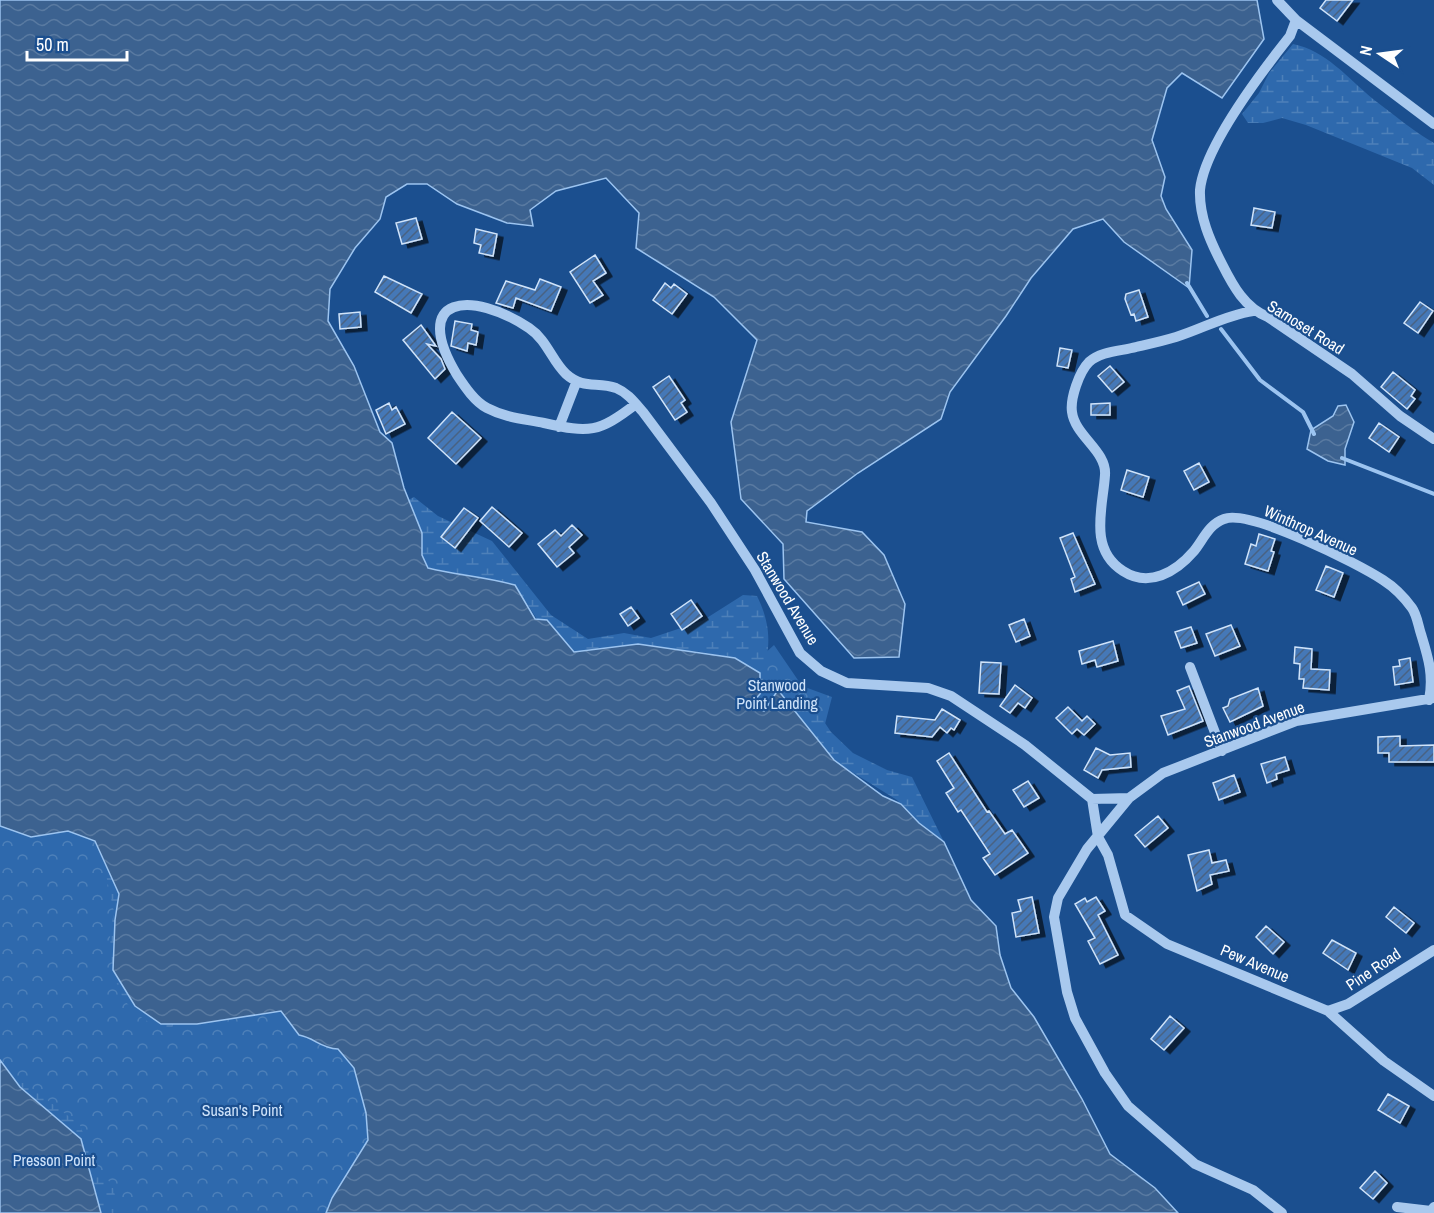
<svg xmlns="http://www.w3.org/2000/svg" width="1434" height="1213" viewBox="0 0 1434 1213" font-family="'Archivo Narrow',sans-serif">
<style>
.forest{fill:url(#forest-crowns)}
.wetland{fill:url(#wetland-marsh)}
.water{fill:url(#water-waves);stroke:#9cc4f0;stroke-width:1.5}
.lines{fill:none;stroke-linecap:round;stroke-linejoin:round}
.stream{stroke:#9cc4f0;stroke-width:4}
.building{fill:url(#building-hatch);stroke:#cfe3fa;stroke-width:1.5;filter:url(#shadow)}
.minor{stroke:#a9c9ee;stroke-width:10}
.labels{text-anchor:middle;stroke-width:4.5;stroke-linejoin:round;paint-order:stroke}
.street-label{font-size:16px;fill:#fff;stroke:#1b4f8f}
.park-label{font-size:16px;fill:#cfe3fa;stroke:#1b4f8f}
</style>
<defs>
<pattern id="forest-crowns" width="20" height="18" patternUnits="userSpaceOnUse" patternTransform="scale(1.5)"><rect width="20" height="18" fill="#2e69ad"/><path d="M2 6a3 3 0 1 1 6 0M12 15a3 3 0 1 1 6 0" fill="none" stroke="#4d80b9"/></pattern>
<pattern id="wetland-marsh" width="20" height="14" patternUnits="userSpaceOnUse" patternTransform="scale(1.5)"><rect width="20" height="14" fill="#2e69ad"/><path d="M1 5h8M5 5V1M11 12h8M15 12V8" fill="none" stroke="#4d80b9"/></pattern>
<pattern id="water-waves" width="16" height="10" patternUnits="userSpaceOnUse" patternTransform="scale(1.5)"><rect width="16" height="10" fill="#3c6290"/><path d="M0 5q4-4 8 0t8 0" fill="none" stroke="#597aa1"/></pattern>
<pattern id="building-hatch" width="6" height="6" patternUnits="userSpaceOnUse" patternTransform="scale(1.5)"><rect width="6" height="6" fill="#4478b7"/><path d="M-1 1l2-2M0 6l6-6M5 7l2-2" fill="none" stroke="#486282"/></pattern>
<filter id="shadow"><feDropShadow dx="6" dy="3.5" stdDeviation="0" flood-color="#0009"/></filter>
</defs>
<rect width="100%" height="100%" fill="#1b4f8f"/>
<!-- forest -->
<path class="forest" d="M774 645 802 686 832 697 818 751 741 675Z
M0 809 84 822 268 1003 353 1053 417 1213H0Z"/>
<!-- wetland -->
<path class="wetland" d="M1293 44C1325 50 1348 78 1373 99 1393 114 1413 131 1434 143V185L1412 168 1306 125 1282 118 1263 123H1248L1242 114 1259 93 1269 73Z
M414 497 438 516 492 541 551 615 588 639 624 633 651 638 702 621 743 595 757 596C772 627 770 645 763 679L777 696 815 708 831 732 853 753 887 770 912 777 944 842 922 828 897 800 744 705 742 675 735 658 695 651 574 652 547 635 526 602 505 585 422 566 399 505Z
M115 857 177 1003 172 1030H160L138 1015 123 999 112 971 110 934 114 912 104 866Z
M0 1059 17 1077 80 1125 93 1159 113 1187 119 1213H0Z"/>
<!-- water -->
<path class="water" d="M0 0H1257L1264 39 1222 98 1182 73 1167 88 1152 140 1165 177 1161 196 1166 209 1192 250 1189 288 1124 242 1103 219 1073 229 1031 278 1006 316 950 392 941 419 858 473 807 511 806 522 862 532 884 555 905 604 899 657 854 658 784 579 783 544 741 499 731 422 757 340 714 297 636 248 639 213 606 178 556 191 530 210 533 226 507 223 457 204 427 184H407L386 197 380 219 355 248 330 289 328 321 354 366 380 432 392 443 404 488 422 533V555L428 568C457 575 486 577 515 585L535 619 547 620 574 652 638 644 735 658 760 673V694L749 706 764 711 778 690 834 760 883 796 901 804 919 823 944 842 971 900 996 926 1000 955 1011 988 1034 1017 1082 1099 1110 1154 1155 1188 1178 1213H326L332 1198 368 1140 366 1113 354 1068 338 1049C320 1048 315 1038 299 1035L281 1011 197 1024H161L135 1006 113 970 115 920 119 894 95 841 68 831 31 837 0 826Z
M1346 405 1354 422 1345 449V465L1328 461 1307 449 1311 430 1333 416 1338 406Z
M0 1060 20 1087 81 1139 101 1213H0Z"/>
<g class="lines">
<!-- stream -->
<path class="stream" d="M1187 283 1207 316
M1221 329 1260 380 1303 412 1314 434
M1342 458 1434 494"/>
</g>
<!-- building -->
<path class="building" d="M1326 0H1353L1337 21 1320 8Z
M1254 208 1275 212 1272 228 1251 225Z
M416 218 422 239 402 244 396 223Z
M476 229 497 234 493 256 479 253 481 245 474 243Z
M595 255 606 273 593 281 603 295 590 303 570 272Z
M384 276 422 294 411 313 375 292Z
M540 279 561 287 551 311 516 298 513 308 496 303 506 281 535 290Z
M665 283 671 288 674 284 687 294 672 314 653 300Z
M1139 290 1148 317 1136 321 1134 314 1131 315 1125 299 1126 294Z
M1420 302 1433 311 1418 333 1404 323Z
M360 312 361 327 340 329 339 314Z
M455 321 472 324 471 330 478 332 476 345 468 343 467 351 451 346Z
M421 325 436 346 427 344 441 359 445 369 435 379 403 340Z
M1060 348 1072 350 1068 368 1057 366Z
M1110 366 1124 382 1112 392 1098 376Z
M1393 372 1415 390 1411 396 1415 399 1407 409 1381 387Z
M669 376 685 400 681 403 687 412 675 420 653 387Z
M389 403 392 410 396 407 405 424 386 434 376 410Z
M1110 403V415H1091V404Z
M452 412 481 438 456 464 428 438Z
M1379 423 1399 437 1389 452 1369 438Z
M1199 463 1209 482 1194 490 1184 471Z
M1127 470 1149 477 1143 497 1121 490Z
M492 507 522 533 509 547 480 521Z
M464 508 478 518 455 548 441 537Z
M572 525 582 535 569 547 574 553 557 567 538 544 555 530 561 536Z
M1073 533 1095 584 1075 592 1071 579 1075 577 1060 538Z
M1259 534 1275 539 1271 551 1274 552 1268 571 1245 564 1251 544 1256 546Z
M1326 566 1343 573 1334 597 1316 590Z
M1199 582 1205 594 1183 605 1177 592Z
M691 600 702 616 682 630 671 614Z
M631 607 639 618 628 626 620 614Z
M1024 619 1030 636 1016 642 1009 625Z
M1231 625 1240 646 1215 656 1206 634Z
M1191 627 1197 643 1181 648 1175 632Z
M1113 641 1118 661 1097 667 1095 660 1082 664 1079 651Z
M1295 647 1312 649 1311 669 1330 670 1329 690 1303 688 1304 679H1299L1300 664 1294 663Z
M1410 658 1413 682 1395 685 1393 667 1400 666 1399 660Z
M981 662 1001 663 999 694 979 693Z
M1015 685 1032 698 1025 708 1018 703 1010 713 1000 706Z
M1189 686 1203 721 1168 735 1161 716 1185 709 1177 691Z
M1258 688 1263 706 1230 722 1223 708 1228 706 1230 699Z
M1068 707 1082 721 1087 716 1095 724 1084 735 1077 729 1072 734 1056 718Z
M942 709 960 720 954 730 951 728 947 733 940 727 932 737 895 733 897 716 935 720Z
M1400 736V746L1434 745V762H1389V753H1378V737Z
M1096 748 1110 755 1130 753 1131 767 1102 770 1098 778 1084 770Z
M949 753 987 812 989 811 1005 834 1012 830 1028 853 995 875 983 858 990 854 961 810 958 812 946 793 954 788 937 761Z
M1285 757 1289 770 1276 774 1277 779 1267 783 1261 764Z
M1234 775 1240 792 1219 800 1213 783Z
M1028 781 1039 798 1024 807 1013 790Z
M1158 816 1168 828 1145 847 1135 835Z
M1209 850 1212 863 1226 860 1229 871 1210 875 1212 884 1197 891 1188 855Z
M1032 897 1039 933 1016 937 1012 913 1021 911 1018 900Z
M1096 897 1105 911 1098 915 1118 955 1100 964 1088 941 1095 938 1075 904 1085 898 1087 902Z
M1394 907 1414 923 1406 933 1386 917Z
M1266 926 1284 942 1273 954 1256 937Z
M1332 940 1356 953 1348 970 1323 953Z
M1170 1016 1184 1028 1164 1050 1151 1039Z
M1388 1094 1409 1106 1400 1123 1378 1110Z
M1375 1171 1387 1183 1373 1199 1360 1188Z"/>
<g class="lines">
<!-- minor -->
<path class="minor" d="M1277 0 1296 20 1434 124
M1296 20 1290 36C1263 70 1204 147 1200 190 1199 216 1210 241 1222 264 1233 286 1245 308 1268 317L1352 374 1400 416 1434 439
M1253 311C1226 315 1202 329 1176 337 1163 341 1149 344 1136 347 1122 351 1101 351 1089 362 1079 372 1070 399 1072 412 1075 436 1107 451 1105 475 1103 507 1088 549 1123 571 1149 588 1176 572 1194 551 1203 540 1209 524 1224 519 1250 509 1357 563 1383 580 1394 587 1404 597 1412 608 1417 615 1418 625 1421 634 1428 657 1434 675 1429 700
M636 404C598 433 590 433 544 423 525 419 506 418 487 408 475 402 465 387 457 375 409 295 472 290 529 328 547 340 552 361 566 374 584 390 597 381 616 388 628 393 635 403 643 412L711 503 755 570 800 653 821 671 847 683 928 688 951 696 1025 745 1092 799 1129 798
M559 427 576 383
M1190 667 1222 751
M1092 799 1098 837
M1098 837 1108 855 1125 915 1167 944 1328 1011 1384 1061 1434 1096
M1328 1011 1348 1004 1434 950
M1397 1207 1431 1211 1434 1207
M1282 1213 1253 1190 1195 1164 1128 1106 1105 1073 1075 1018 1067 992 1054 917 1058 898 1087 849 1129 798 1163 773 1296 721 1434 698"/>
</g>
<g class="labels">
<!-- street labels -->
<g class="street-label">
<text transform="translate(1306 327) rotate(32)" y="6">Samoset Road</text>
<text transform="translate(1311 530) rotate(24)" y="6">Winthrop Avenue</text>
<text transform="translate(788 598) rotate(59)" y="6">Stanwood Avenue</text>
<text transform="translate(1254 724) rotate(-20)" y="6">Stanwood Avenue</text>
<text transform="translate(1255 963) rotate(23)" y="6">Pew Avenue</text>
<text transform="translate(1373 969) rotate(-34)" y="6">Pine Road</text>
</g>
<!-- park labels -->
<g class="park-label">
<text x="777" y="691">Stanwood<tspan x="777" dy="18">Point Landing</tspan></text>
<text x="242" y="1116">Susan's Point</text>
<text x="54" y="1166">Presson Point</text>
</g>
</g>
<!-- north arrow -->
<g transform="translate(1380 54) rotate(283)" stroke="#1b4f8f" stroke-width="4.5" paint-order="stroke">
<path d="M0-4.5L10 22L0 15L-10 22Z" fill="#ffffff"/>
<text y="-9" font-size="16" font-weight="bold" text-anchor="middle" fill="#ffffff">N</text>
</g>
<!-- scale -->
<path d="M27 51v9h100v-9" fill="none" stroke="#ffffff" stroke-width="3"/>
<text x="36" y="51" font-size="18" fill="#ffffff" stroke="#1b4f8f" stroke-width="4.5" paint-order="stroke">50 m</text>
</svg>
